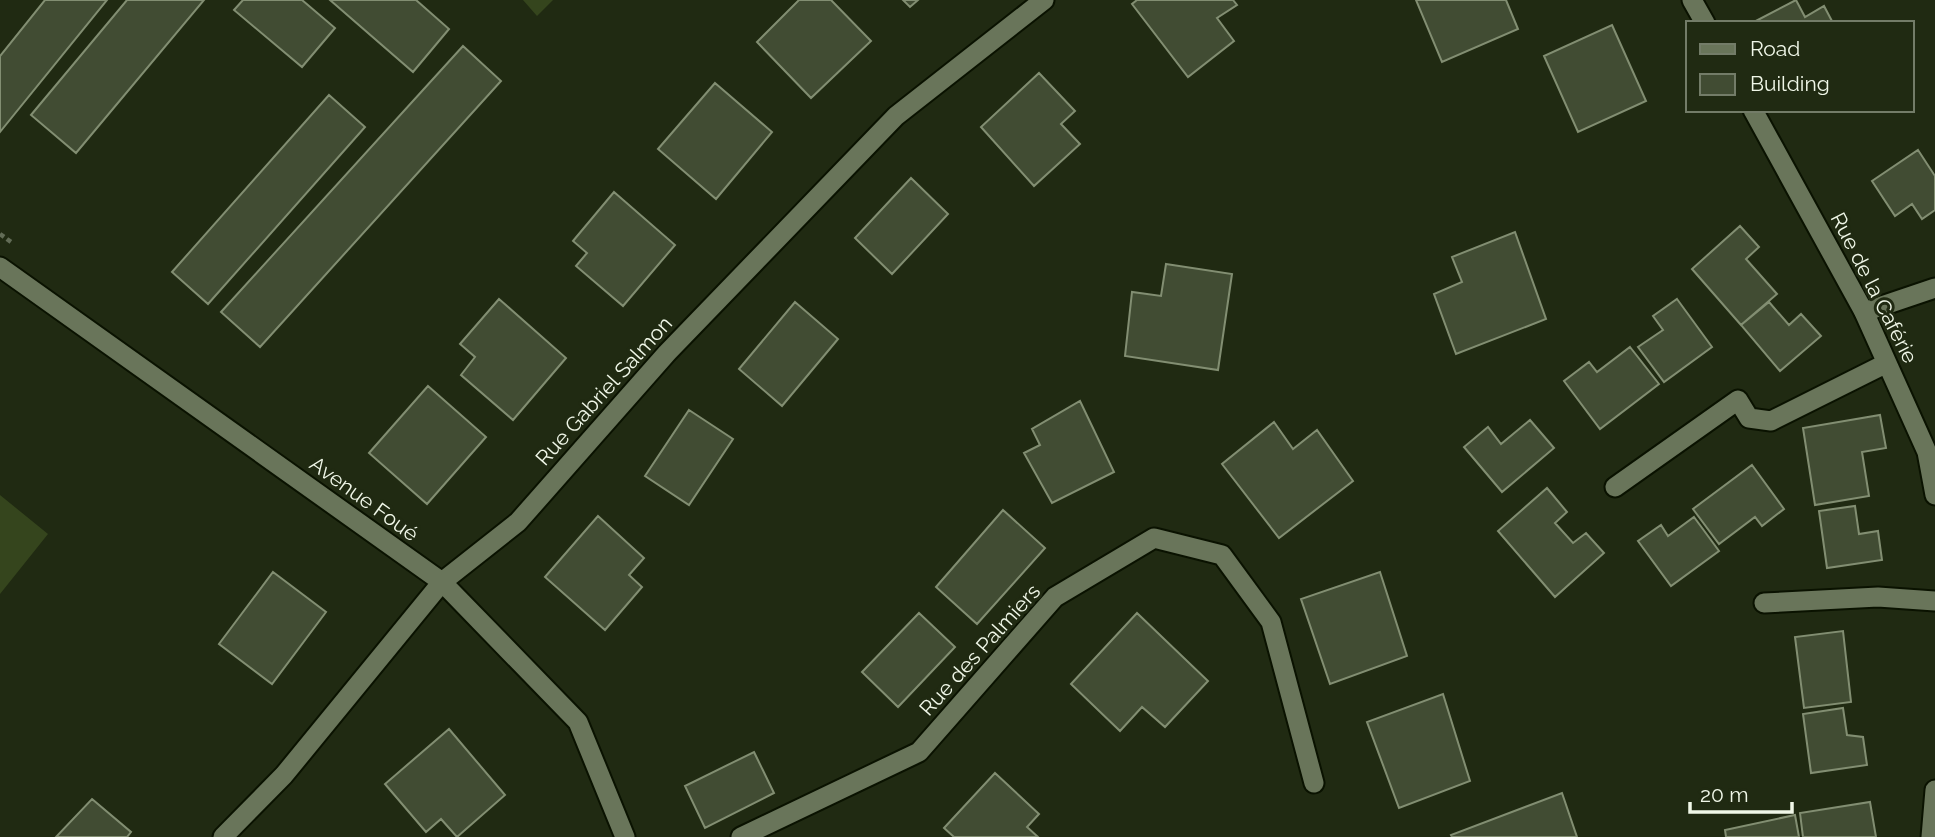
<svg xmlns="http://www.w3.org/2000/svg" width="1935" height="837" viewBox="0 0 1935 837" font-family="Raleway,sans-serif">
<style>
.green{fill:#35451d}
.building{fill:#414c33;stroke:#828e72;stroke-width:2}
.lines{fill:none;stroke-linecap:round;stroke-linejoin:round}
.service-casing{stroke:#0a1200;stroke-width:23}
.minor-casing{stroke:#0a1200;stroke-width:23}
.path{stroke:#626c56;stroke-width:4.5;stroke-dasharray:5 3.5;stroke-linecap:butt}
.service{stroke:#69755a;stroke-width:19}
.minor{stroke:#69755a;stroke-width:19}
.labels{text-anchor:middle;stroke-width:6;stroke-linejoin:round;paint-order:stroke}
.street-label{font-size:21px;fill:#f0f7e8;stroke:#202a12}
</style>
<rect width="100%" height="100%" fill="#202a12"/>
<!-- green -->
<path class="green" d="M523 0H553L537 16Z
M0 495 48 534 0 594Z"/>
<!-- building -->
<path class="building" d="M45 0H107L0 132V56Z
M127 0H204L76 153 31 115Z
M243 0H302L335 28 302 67 234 10Z
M330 0H416L449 29 413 72Z
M799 0H831L871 41 811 98 757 42Z
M903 0H918L910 7Z
M1137 0H1233L1237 5 1217 18 1234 41 1188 77 1132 4Z
M1416 0H1506L1518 29 1442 62Z
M1796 0 1805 17 1824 6 1833 23H1752Z
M1612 25 1646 101 1578 132 1544 56Z
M463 46 501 81 260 347 221 312Z
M1039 73 1075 111 1061 124 1080 144 1034 186 981 127Z
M715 83 772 132 716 199 658 149Z
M329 95 365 127 208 304 172 272Z
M1918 150 1935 176V210L1922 219 1912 204 1895 216 1872 181Z
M911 178 948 214 892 274 855 238Z
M614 192 675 245 623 306 576 266 587 253 573 241Z
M1740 226 1759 247 1746 259 1777 294 1741 325 1692 269Z
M1515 232 1546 319 1456 354 1434 294 1462 282 1452 257Z
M1166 264 1232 274 1218 370 1125 356 1132 292 1161 296Z
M499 299 566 358 513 420 461 375 475 357 460 344Z
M1677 299 1712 347 1664 382 1638 347 1663 330 1653 316Z
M795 302 838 339 782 406 739 369Z
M1769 302 1789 325 1801 314 1821 336 1780 371 1741 325Z
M1630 347 1659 384 1600 429 1564 381 1589 362 1597 372Z
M428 386 486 437 427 504 369 453Z
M1080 401 1114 472 1052 503 1024 453 1040 445 1032 429Z
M689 410 733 439 689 505 645 476Z
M1880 415 1886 448 1862 452 1869 496 1815 505 1803 428Z
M1530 420 1554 448 1502 492 1464 447 1488 427 1501 444Z
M1274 422 1293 449 1317 430 1353 481 1279 538 1222 464Z
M1752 465 1784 509 1762 526 1755 517 1719 544 1693 509Z
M1547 488 1567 512 1555 523 1573 543 1586 533 1604 553 1555 597 1498 531Z
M1855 506 1859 534 1878 531 1882 560 1827 568 1819 511Z
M1003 510 1045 548 977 624 936 587Z
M598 516 644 558 629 575 642 587 605 630 545 577Z
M1694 517 1719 551 1671 586 1638 541 1661 525 1668 536Z
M273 572 326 612 272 684 219 644Z
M1380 572 1407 656 1330 684 1301 599Z
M919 613 955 647 898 707 862 672Z
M1137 613 1208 681 1165 727 1142 707 1120 731 1071 684Z
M1843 631 1851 702 1804 708 1795 637Z
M1443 694 1470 781 1399 808 1367 722Z
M1843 708 1847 735 1863 737 1867 765 1811 773 1803 714Z
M449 729 505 795 457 837 441 819 426 832 385 784Z
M754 752 774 793 705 828 685 786Z
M995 773 1039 814 1027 827 1038 837H954L944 828Z
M1562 793 1577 837H1452L1451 835Z
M92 799 131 832 127 837H56Z
M1870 802 1876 837H1803L1800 813Z
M1795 815 1799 837H1726L1725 830Z"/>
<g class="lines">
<!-- service casing -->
<g class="service-casing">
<path id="service" d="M1864 312 1935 288"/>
</g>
<!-- minor casing -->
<g class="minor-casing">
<path id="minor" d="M1692 0 1705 23
M1753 110 1864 312 1927 452 1935 495
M0 267 442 582 578 722 625 837
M1615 487 1738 400 1749 418 1771 421 1887 363
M1764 603 1878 597 1935 601
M223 837 284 775 442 582 518 522 667 353 896 116 1044 0
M741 837 919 752 1055 597 1154 538 1222 555 1271 622 1314 783
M1931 837 1935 790"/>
</g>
<!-- path -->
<path class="path" d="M0 234 11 242"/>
<!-- service -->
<use href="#service" class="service"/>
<!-- minor -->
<use href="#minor" class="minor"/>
</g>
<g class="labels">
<!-- street labels -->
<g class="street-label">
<text transform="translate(1874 288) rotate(63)" y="7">Rue de la Caférie</text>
<text transform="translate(604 391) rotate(-48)" y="7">Rue Gabriel Salmon</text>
<text transform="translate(364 499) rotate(36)" y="7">Avenue Foué</text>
<text transform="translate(980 650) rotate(-48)" y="7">Rue des Palmiers</text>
</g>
</g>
<!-- legend -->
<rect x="1686" y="21" width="228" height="91" fill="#202a12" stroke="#737c68" stroke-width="2"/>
<rect x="1700" y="44" width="35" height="10" fill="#69755a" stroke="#737c68" stroke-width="2"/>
<text x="1750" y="56" font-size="21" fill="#f0f7e8">Road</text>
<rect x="1700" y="74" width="35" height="21" fill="#414c33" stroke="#737c68" stroke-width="2"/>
<text x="1750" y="91" font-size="21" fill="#f0f7e8">Building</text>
<!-- scale -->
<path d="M1690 802v10h102v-10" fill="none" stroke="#f0f7e8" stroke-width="3.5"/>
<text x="1700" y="802" font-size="21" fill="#f0f7e8" stroke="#202a12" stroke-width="5" paint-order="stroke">20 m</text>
</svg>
